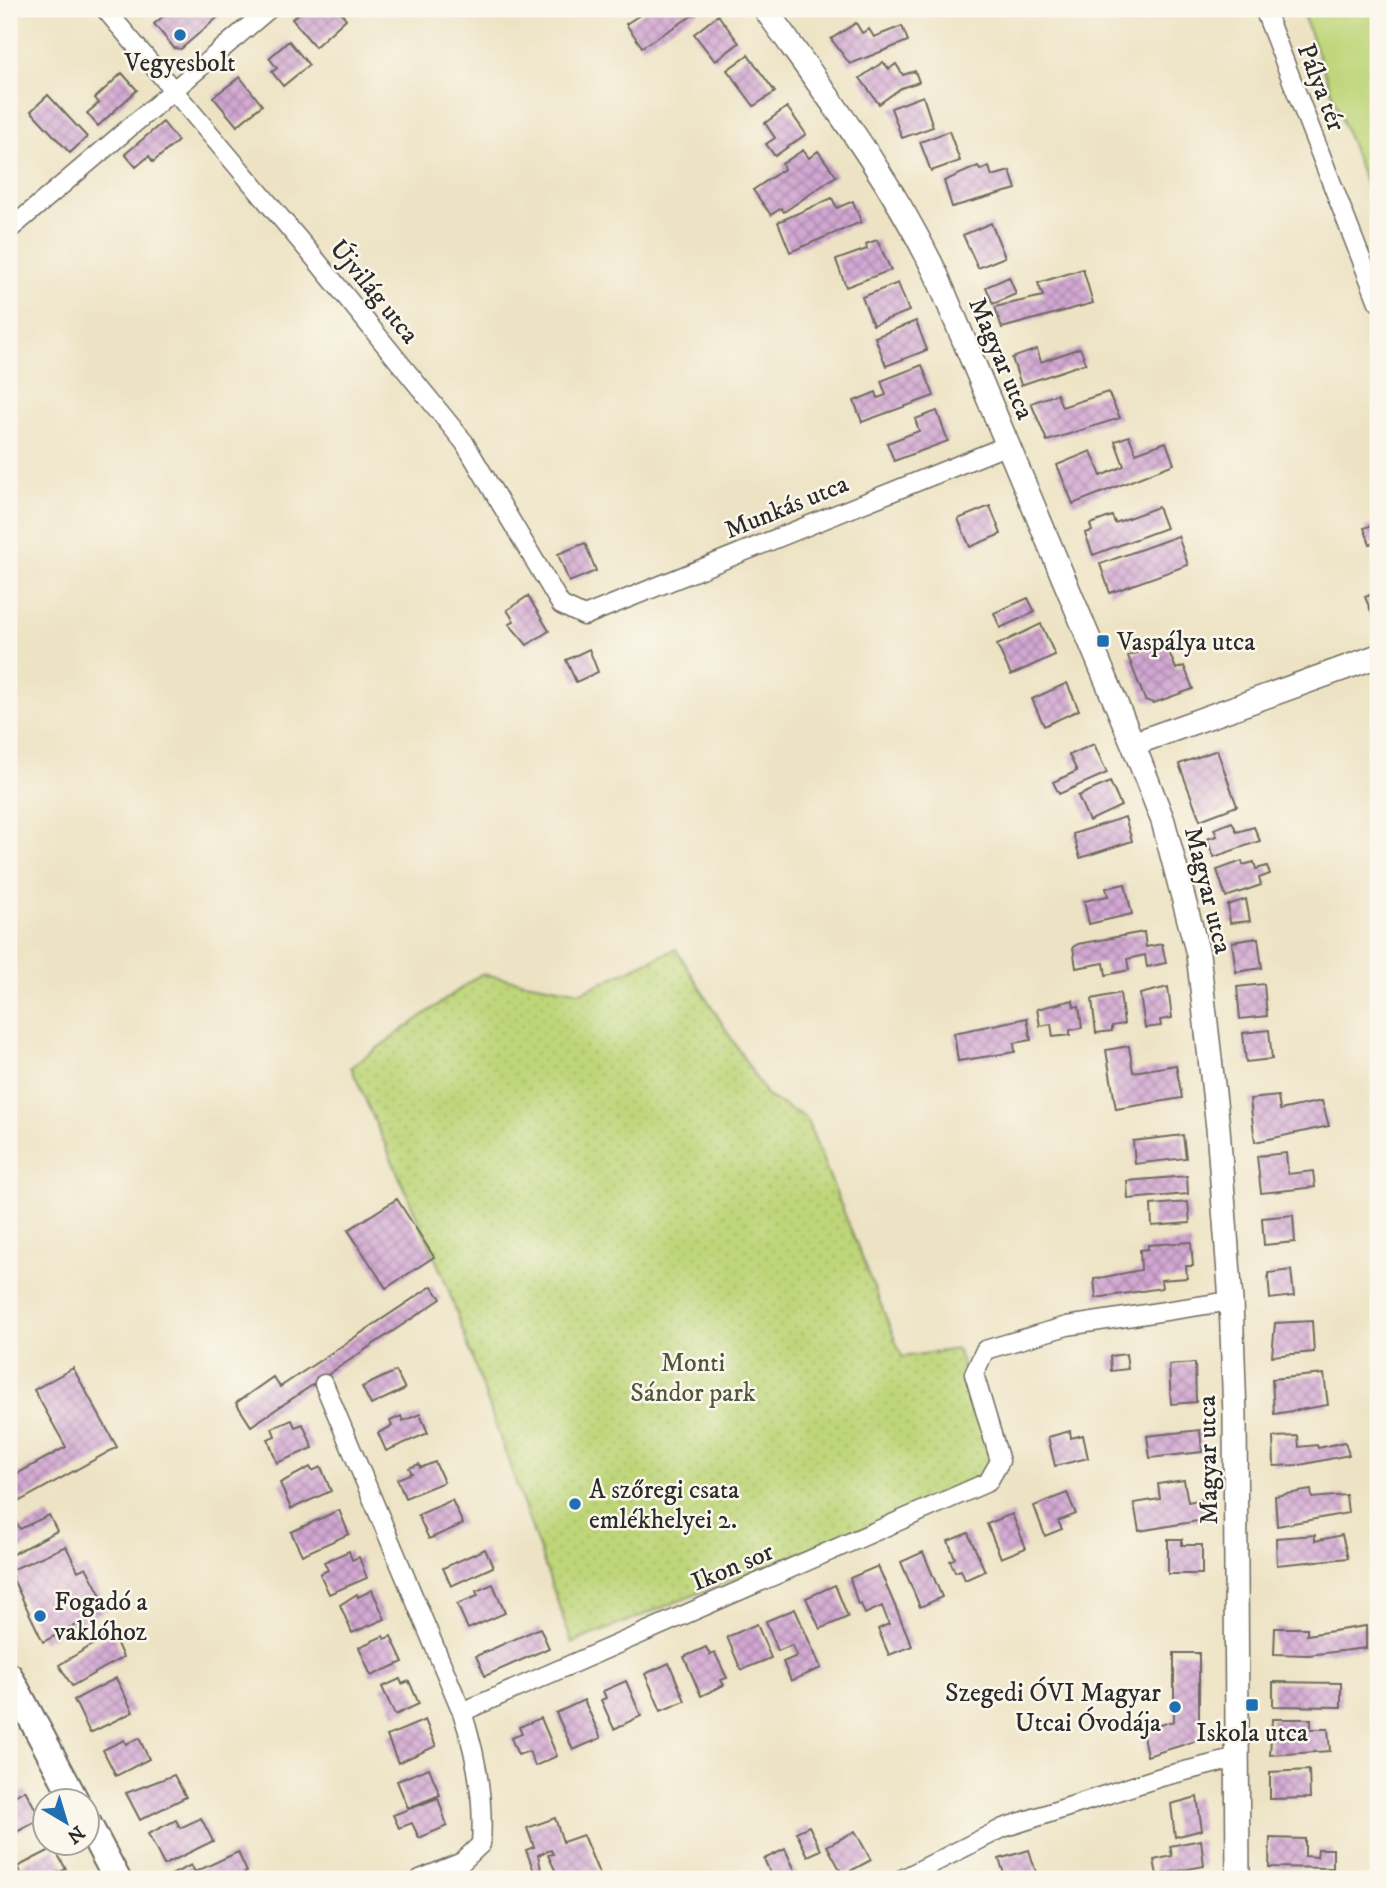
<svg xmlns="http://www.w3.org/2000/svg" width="1387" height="1888" viewBox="0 0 1387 1888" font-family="'IM FELL DW Pica',serif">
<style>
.grass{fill:#bed579;stroke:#748052;stroke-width:2}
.park{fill:url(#park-dots);stroke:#748052;stroke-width:2}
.building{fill:url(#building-cross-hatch)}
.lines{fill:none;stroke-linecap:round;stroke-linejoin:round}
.minor-casing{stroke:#6f6b61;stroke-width:21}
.tertiary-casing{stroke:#6f6b61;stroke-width:26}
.secondary-casing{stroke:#6f6b61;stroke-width:30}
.minor{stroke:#fff;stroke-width:18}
.tertiary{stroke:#fff;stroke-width:23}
.secondary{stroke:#fff;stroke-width:26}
.poi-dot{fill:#1f6fb2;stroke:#fbf7ec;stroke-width:2.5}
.labels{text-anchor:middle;stroke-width:5;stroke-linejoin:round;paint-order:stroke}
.poi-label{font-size:26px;fill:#2b2b2b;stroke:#fbf7ec;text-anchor:start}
.street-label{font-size:26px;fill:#2b2b2b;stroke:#fbf7ec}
.park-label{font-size:26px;fill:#50563e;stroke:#fbf7ec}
</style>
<defs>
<pattern id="park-dots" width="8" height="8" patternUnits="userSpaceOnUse" patternTransform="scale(1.75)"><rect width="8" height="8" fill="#bed579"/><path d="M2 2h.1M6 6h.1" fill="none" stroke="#a3b769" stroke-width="1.8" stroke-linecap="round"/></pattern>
<pattern id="building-cross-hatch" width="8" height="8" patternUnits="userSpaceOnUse" patternTransform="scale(1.75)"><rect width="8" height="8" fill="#d2a7d2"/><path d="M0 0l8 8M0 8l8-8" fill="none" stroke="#ab88ab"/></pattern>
</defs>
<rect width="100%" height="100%" fill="#fbf7ec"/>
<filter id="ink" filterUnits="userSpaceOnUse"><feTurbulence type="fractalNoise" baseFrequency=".0143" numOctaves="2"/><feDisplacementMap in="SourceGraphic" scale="14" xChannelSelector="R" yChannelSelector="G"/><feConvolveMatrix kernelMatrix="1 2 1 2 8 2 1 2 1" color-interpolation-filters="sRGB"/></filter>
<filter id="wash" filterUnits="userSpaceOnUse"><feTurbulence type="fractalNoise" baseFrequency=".00686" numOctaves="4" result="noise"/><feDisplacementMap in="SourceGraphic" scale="28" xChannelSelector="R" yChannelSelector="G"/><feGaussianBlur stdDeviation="1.57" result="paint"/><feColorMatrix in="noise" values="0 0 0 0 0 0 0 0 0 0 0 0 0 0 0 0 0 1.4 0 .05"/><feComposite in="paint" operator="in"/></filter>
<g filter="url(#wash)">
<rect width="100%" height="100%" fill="#ede3c4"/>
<!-- grass -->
<path class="grass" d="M1301 9H1378V217Z"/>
<!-- park -->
<path class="park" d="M676 949 767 1096 806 1118 902 1357 957 1349 993 1454 985 1475 967 1488 572 1643 446 1283 351 1067 481 974 581 992Z"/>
<g id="blocks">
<!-- building -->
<path class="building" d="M172 9H223L225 11 181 49 174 48 154 24Z
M305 9H338L346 19 315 47 292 19Z
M649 9H703L642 47 626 24Z
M718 15 739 43 715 61 694 34Z
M856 23 862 33 869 29 874 37 902 26 908 41 850 64 831 39Z
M289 41 309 65 283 86 272 72 277 68 269 58Z
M748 55 775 92 754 106 727 70Z
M883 62 889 69 896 64 903 75 915 71 919 82 901 88 879 104 860 78Z
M122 73 137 90 98 126 87 113 99 103 95 98Z
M240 77 262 105 237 126 213 97Z
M48 95 87 137 70 153 31 111Z
M923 96 933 127 902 138 891 108Z
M787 107 806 134 775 156 766 144 775 138 765 123Z
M163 122 178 141 153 162 149 156 136 167 125 154Z
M949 131 960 161 931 171 920 142Z
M803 150 809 158 818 151 836 176 784 212 781 208 771 215 753 190 784 169 782 164Z
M978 166 980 170 989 167 992 176 1010 171 1016 189 952 207 944 181Z
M832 198 837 208 853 201 861 222 790 252 778 222Z
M991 223 1005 257 978 268 963 235Z
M877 240 891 270 846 287 836 260 867 249 866 244Z
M1083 269 1093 303 1002 328 995 307 1043 296 1038 283Z
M1009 277 1016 294 993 304 986 287Z
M898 283 909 311 873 325 862 297Z
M916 321 927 350 886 366 875 337Z
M1080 348 1086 363 1021 385 1012 358 1037 349 1041 362Z
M922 365 934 396 862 422 854 401 876 392 878 398 886 395 881 381Z
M1108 392 1120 418 1047 441 1031 403 1057 394 1062 407Z
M937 411 948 441 894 461 887 443 919 431 915 419Z
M1129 436 1136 453 1166 442 1174 464 1073 504 1057 465 1091 451 1101 476 1124 466 1115 441Z
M990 506 1001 534 970 547 958 519Z
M1158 507 1166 528 1093 555 1085 533 1092 531 1090 524 1112 516 1115 523Z
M1378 523V541L1370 544 1364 528Z
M1178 536 1188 565 1110 593 1100 564Z
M585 543 596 571 569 582 558 554Z
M1378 592V622L1376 623 1365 597Z
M528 596 549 631 527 645 509 624 514 621 507 610Z
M1028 598 1035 612 1000 628 994 613Z
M1041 624 1055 655 1011 675 997 645Z
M1165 642 1176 669 1184 666 1193 689 1154 703 1145 700 1128 656Z
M589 649 598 672 576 682 566 660Z
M1067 683 1079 710 1044 726 1032 699Z
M1094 744 1107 773 1059 794 1053 782 1077 771 1069 755Z
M1217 750 1237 806 1200 820 1179 764Z
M1110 782 1121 806 1089 821 1078 796Z
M1125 817 1132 841 1080 858 1073 834Z
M1232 822 1237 832 1254 827 1260 841 1214 857 1207 839 1217 836 1214 829Z
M1242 861 1243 865 1254 862 1256 869 1267 866 1270 874 1259 878 1261 885 1226 897 1217 870Z
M1125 884 1132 914 1089 924 1084 901 1108 896 1106 888Z
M1246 899 1250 921 1230 923 1228 905Z
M1144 932 1146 947 1162 944 1166 963 1147 967 1145 955 1127 959 1129 970 1106 975 1104 963 1076 968 1073 947 1078 944Z
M1258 938 1262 968 1236 972 1232 942Z
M1264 984 1267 1016 1240 1019 1237 987Z
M1168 987 1172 1018 1160 1020 1161 1026 1145 1028 1140 994Z
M1120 993 1124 1024 1112 1026V1031L1096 1033 1092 999Z
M1073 1000 1074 1007 1079 1006 1082 1028 1070 1030V1035L1053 1037 1051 1024 1040 1026 1037 1009Z
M1027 1018 1031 1040 1014 1043 1015 1052 958 1061 954 1033Z
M1269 1030 1272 1059 1246 1062 1243 1033Z
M1129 1046 1133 1072 1176 1065 1182 1098 1116 1109 1106 1050Z
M1278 1096 1280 1110 1322 1101 1329 1126 1255 1142 1250 1099Z
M1183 1135 1186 1158 1135 1164 1133 1141Z
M1286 1153 1288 1174 1313 1171 1315 1187 1261 1193 1257 1156Z
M1187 1176 1188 1194 1128 1199 1127 1181Z
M397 1199 434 1257 386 1288 348 1230Z
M1188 1202 1190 1223 1152 1226 1151 1205Z
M1293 1215 1295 1242 1264 1245 1262 1218Z
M1191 1242 1193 1266H1186L1187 1278 1161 1280 1162 1288 1096 1298 1094 1279 1141 1270 1140 1250 1148 1249V1245Z
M1291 1270 1294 1296 1270 1299 1268 1273Z
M432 1286 441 1299 251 1426 236 1403 273 1377 280 1387Z
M1312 1321 1314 1352 1272 1356 1275 1323Z
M1126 1354 1128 1369 1111 1371 1110 1356Z
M1195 1363 1196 1402 1171 1404 1169 1365Z
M73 1368 117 1447 9 1507V1478L66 1447 34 1390Z
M396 1371 405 1389 371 1405 362 1387Z
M1324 1374 1328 1405 1274 1414 1272 1379Z
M420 1414 428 1433 386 1451 378 1433 392 1426 390 1421 401 1416 403 1421Z
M292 1420 295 1427 303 1424 313 1448 277 1463 268 1439 275 1436 272 1428Z
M1200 1430 1202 1452 1150 1458 1147 1436Z
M1070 1431 1071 1438 1083 1435 1088 1458 1055 1466 1048 1437Z
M1298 1436 1299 1447 1317 1445 1318 1448 1345 1442 1349 1455 1300 1465 1274 1466 1273 1437Z
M435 1462 444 1482 405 1498 397 1479 412 1473 409 1468 419 1464 420 1468Z
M310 1467 312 1471 321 1467 331 1491 291 1509 280 1483Z
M1184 1480 1188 1502 1203 1499 1204 1520 1139 1531 1134 1503 1160 1499 1158 1484Z
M1311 1490 1312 1498 1346 1495 1348 1513 1277 1526 1275 1496Z
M1067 1493 1076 1514 1058 1521 1062 1529 1045 1536 1034 1506Z
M452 1500 463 1524 429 1539 418 1515Z
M339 1510 349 1534 302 1555 291 1532Z
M1012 1514 1026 1548 1001 1558 987 1524Z
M49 1515 57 1531 9 1556V1520L13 1518 20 1529Z
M968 1533 985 1571 965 1580 961 1570 955 1572 950 1561 955 1558 948 1541Z
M1315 1535V1541L1342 1535 1348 1558 1277 1565 1276 1538Z
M1168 1539H1182V1545H1202V1574H1168Z
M66 1546 78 1571 86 1567 108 1609 43 1642 9 1571Z
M485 1549 493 1567 451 1586 443 1568Z
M349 1551 352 1560 359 1557 367 1578 329 1594 320 1574 328 1570 324 1562Z
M923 1552 942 1597 920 1607 901 1562Z
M878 1566 912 1646 889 1655 878 1629 889 1624 882 1606 865 1614 861 1604 858 1605 850 1578Z
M493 1584 505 1613 468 1629 457 1604 478 1596 476 1591Z
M835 1585 848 1617 820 1629 806 1598Z
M372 1590 385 1619 352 1633 340 1605 357 1594 358 1597Z
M795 1609 821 1668 791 1681 783 1662 797 1656 792 1645 778 1651 766 1621Z
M757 1624 771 1658 741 1670 727 1637Z
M1366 1626V1648L1308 1655 1274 1654 1275 1628H1307V1635Z
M540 1628 549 1648 485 1676 476 1656Z
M112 1633 123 1657 72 1686 59 1665Z
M383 1636 385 1639 391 1636 403 1662 371 1676 359 1647Z
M706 1647 710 1655 715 1653 727 1678 721 1680 724 1685 701 1696 684 1657Z
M1174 1653H1199V1740L1147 1756 1142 1730 1174 1721Z
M669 1663 685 1701 661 1711 645 1674Z
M116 1678 133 1712 90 1733 74 1700Z
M400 1679 402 1684 409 1681 419 1704 395 1715 382 1687Z
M626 1681 641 1716 614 1729 601 1700 606 1698 603 1691Z
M1273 1682 1341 1683V1707L1273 1706Z
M584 1700 601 1738 573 1750 556 1713Z
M541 1718 557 1756 535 1766 529 1751 518 1755 511 1738 522 1734 519 1727Z
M1272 1719H1311V1729H1328L1330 1751 1270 1755Z
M425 1720 436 1746 398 1763 387 1736Z
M139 1738 149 1759 116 1776 103 1750 124 1740 126 1744Z
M429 1768 440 1795 408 1808 397 1781Z
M1309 1770 1310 1798 1270 1799V1772Z
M174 1775 186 1797 140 1820 126 1793Z
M25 1790 41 1819 9 1836V1799Z
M1197 1797 1202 1830 1175 1837 1171 1804Z
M438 1798 447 1826 419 1838 412 1823 399 1828 393 1815Z
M201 1818 213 1841 164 1865 148 1834 176 1820 180 1828Z
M555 1818 563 1842 583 1835 601 1878 559 1879 548 1855 553 1854 551 1850 538 1855 543 1879H537L526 1850 534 1847 527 1828Z
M809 1826 821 1850 808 1856 796 1832Z
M855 1831 871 1860 843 1875 827 1846Z
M1270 1838 1305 1839V1856L1317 1857 1318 1849H1333V1868L1269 1867Z
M1201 1840 1204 1866 1157 1875 1154 1860 1172 1856 1170 1846Z
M54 1848 66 1869 45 1879H24L17 1867Z
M785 1849 799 1879H773L764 1859Z
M1029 1850 1038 1879H1006L999 1859Z
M238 1852 247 1872 231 1879H173L171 1875 191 1865 195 1872Z"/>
</g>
</g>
<g filter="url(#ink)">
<use href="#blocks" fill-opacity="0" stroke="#6f6b61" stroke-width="2"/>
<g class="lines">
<!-- minor casing -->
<g class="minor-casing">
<path id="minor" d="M105 9 317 261 464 442 561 605 584 616 1008 445
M1264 9 1378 302
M9 230 269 9
M324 1384 462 1712 988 1482 1000 1461 974 1374 985 1350 1067 1326 1231 1301
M420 1879 462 1862 481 1844C484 1800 476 1753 462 1712
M902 1879 1003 1828 1161 1777 1237 1758"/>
</g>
<!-- tertiary casing -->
<g class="tertiary-casing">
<path id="tertiary" d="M765 9C828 97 890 177 937 276L1133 744 1163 821 1198 954 1218 1128 1231 1301 1235 1416 1238 1879
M1133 744 1378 656"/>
</g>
<!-- secondary casing -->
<g class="secondary-casing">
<path id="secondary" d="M9 1676 75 1800
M88 1824 117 1879"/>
</g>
<!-- minor -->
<use href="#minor" class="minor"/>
<!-- tertiary -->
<use href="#tertiary" class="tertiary"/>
<!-- secondary -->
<use href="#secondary" class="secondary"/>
</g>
</g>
<!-- markers -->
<g class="poi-dot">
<circle cx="180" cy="35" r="7"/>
<rect x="1096" y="634" width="14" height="14" rx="3.5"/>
<circle cx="575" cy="1504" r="7"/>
<circle cx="40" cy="1616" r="7"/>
<rect x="1245" y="1698" width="14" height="14" rx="3.5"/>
<circle cx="1175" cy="1707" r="7"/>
</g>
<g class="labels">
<!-- poi labels -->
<g class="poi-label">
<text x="180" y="71" text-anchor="middle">Vegyesbolt</text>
<text x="1117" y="650">Vaspálya utca</text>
<text x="589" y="1498">A szőregi csata<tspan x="589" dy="30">emlékhelyei 2.</tspan></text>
<text x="54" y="1610">Fogadó a<tspan x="54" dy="30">vaklóhoz</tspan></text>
<text x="1161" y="1701" text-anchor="end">Szegedi ÓVI Magyar<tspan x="1161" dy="30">Utcai Óvodája</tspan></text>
<text x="1252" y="1741" text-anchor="middle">Iskola utca</text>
</g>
<!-- street labels -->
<g class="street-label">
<text transform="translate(1322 87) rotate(69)" y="9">Pálya tér</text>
<text transform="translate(375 291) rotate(51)" y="9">Újvilág utca</text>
<text transform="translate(1002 358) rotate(67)" y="9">Magyar utca</text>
<text transform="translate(786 506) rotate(-22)" y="9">Munkás utca</text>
<text transform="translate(1209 890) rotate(76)" y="9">Magyar utca</text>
<text transform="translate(1207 1460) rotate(-91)" y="9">Magyar utca</text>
<text transform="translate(732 1566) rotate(-23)" y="9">Ikon sor</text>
</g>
<!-- park labels -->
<g class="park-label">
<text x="693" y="1371">Monti<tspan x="693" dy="30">Sándor park</tspan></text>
</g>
</g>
<!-- margin -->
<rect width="1387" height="1888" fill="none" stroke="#fbf7ec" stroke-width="35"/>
<!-- north arrow -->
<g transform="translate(66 1822) rotate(142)"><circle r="33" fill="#fbf7ec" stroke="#a8a59f" stroke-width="2"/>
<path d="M0-5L12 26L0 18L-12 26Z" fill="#1f6fb2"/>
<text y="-10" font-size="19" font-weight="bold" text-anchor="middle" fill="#2b2b2b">N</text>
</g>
</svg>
